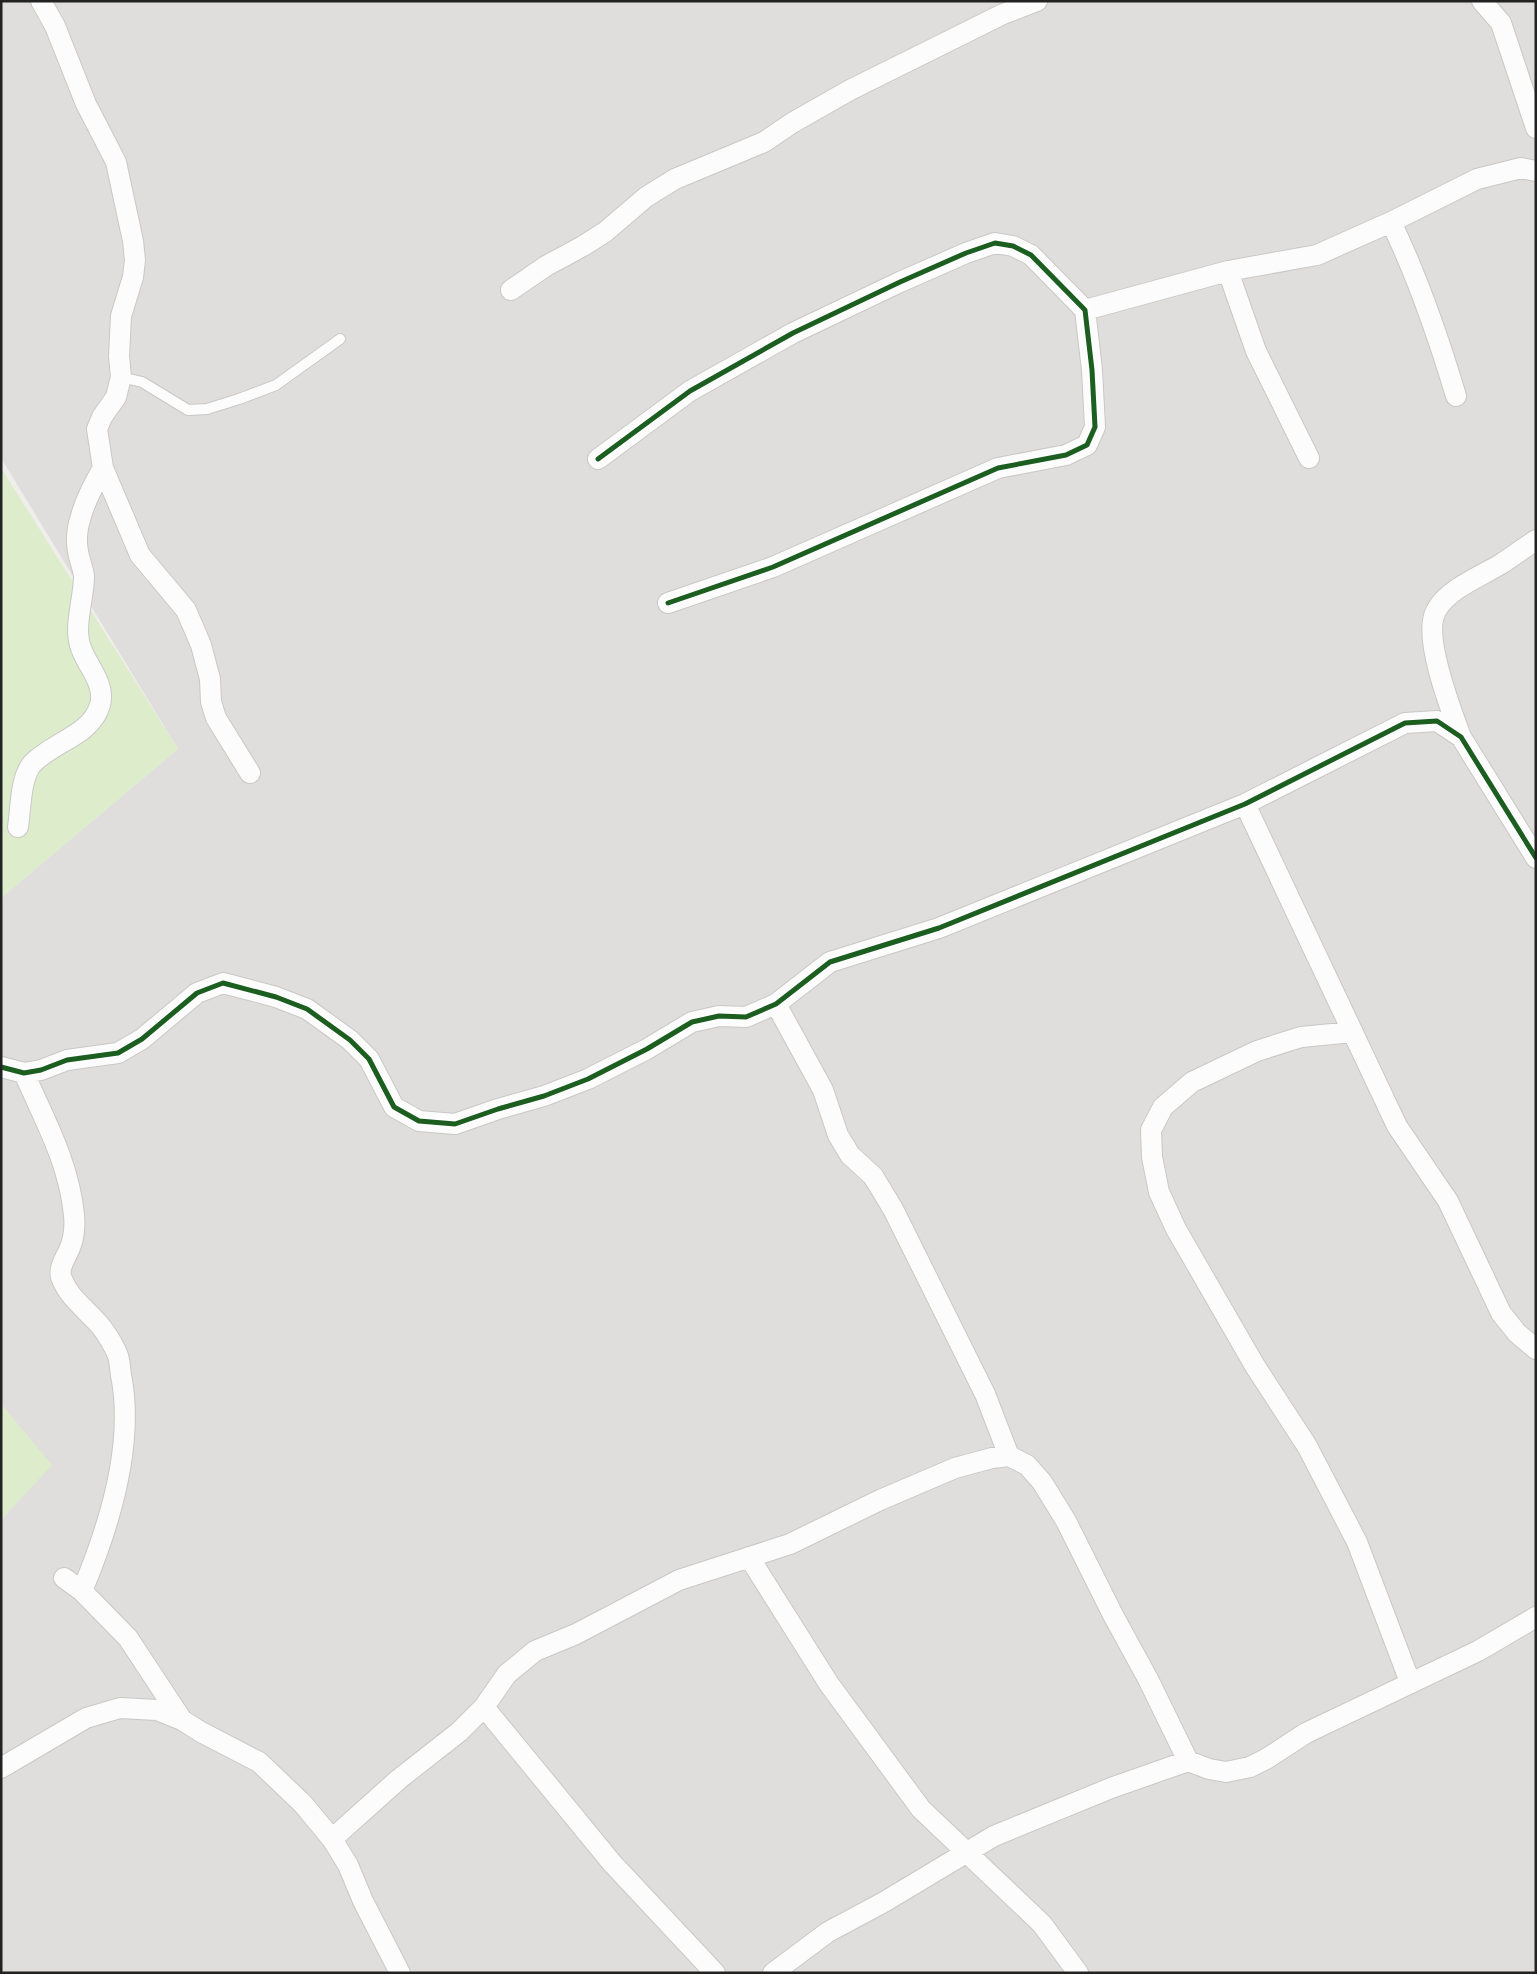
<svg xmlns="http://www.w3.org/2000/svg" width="1537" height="1974" viewBox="0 0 1537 1974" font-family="Roboto,sans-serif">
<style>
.residential{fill:#dfdedc}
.grass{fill:#ddeccb}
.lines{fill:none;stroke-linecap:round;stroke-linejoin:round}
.service-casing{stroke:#c9c8c7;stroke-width:12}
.minor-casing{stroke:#c9c8c7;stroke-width:22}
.service{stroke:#fdfcfc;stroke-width:10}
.minor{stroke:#fdfcfc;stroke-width:20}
.cycleway-casing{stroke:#fff;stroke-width:8}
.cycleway{stroke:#1b5e20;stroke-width:5}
</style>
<rect width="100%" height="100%" fill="#f0eeeb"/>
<!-- residential -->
<path class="residential" d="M1 1H1536V1973H1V1520L51 1465 1 1404V898L178 749 1 458Z"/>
<!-- grass -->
<path class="grass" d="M1 468 178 749 1 898Z
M1 1404 52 1465 1 1520Z"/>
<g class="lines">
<!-- service casing -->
<g class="service-casing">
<path id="service" d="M121 377 142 382 188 410 207 409 239 399 276 385 340 339"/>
</g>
<!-- minor casing -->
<g class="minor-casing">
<path id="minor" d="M41 1 55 26 86 104 116 162 133 241 135 260 133 277 121 316 119 356 121 377 116 397 102 417 97 429 103 468 140 555 186 610 201 645 210 679 211 702 216 718 250 773
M1482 1 1501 23 1536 128
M1391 222C1418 278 1438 336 1456 396
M1228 271 1256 351 1309 458
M511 290 546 266 583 246 605 232 646 197 675 179 764 142 792 123 850 90 1003 14 1037 1
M1085 310 1228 271 1317 255 1391 222 1477 179 1521 168 1536 171
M598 459 690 391 793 333 900 282 966 253 995 243 1013 246 1031 255 1085 310 1092 370 1095 427 1087 445 1066 455 998 468 773 567 668 603
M1461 737C1451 710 1422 636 1436 611 1446 590 1481 576 1501 564 1513 556 1524 548 1536 540
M1245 804 1397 1126 1448 1201 1501 1313 1517 1333 1536 1349
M18 827C21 808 20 779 32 764 52 742 91 736 100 705 106 684 87 666 81 648 73 627 84 599 84 576 83 568 79 559 78 551 76 542 77 528 80 520 84 502 94 484 103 468
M776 1004 823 1090 838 1135 850 1155 873 1176 893 1209 985 1394 1009 1456
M1353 1032 1301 1037 1257 1051 1192 1082 1163 1107 1151 1130 1152 1157 1159 1192 1176 1229 1255 1366 1307 1446 1357 1542 1410 1682
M1 1067 24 1073 41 1070 67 1060 118 1053 142 1039 197 993 223 983 276 997 307 1009 350 1040 369 1059 394 1107 419 1121 455 1124 498 1109 544 1096 588 1079 647 1049 692 1022 719 1016 746 1017 776 1004 830 962 939 928 1245 804 1405 723 1437 721 1461 737 1536 858
M24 1073C45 1121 69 1163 74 1215 75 1224 74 1237 71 1245 68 1255 58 1266 61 1277 68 1296 83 1307 96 1321 104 1329 114 1345 118 1356 120 1362 120 1369 121 1375 135 1445 109 1527 82 1591
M749 1557 829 1684 921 1809 1042 1924 1078 1973
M64 1578 82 1591 128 1638 182 1720
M484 1707 612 1863 715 1973
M1 1768 86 1718 120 1708 157 1710 182 1720 201 1732 259 1762 303 1804 332 1839 348 1865 363 1901 400 1973
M332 1839 399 1779 459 1732 484 1707 507 1674 535 1651 576 1634 679 1580 790 1544 880 1500 955 1468 992 1458 1009 1456 1027 1465 1042 1482 1066 1521 1113 1615 1148 1679 1188 1761
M773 1973 828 1932 884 1902 994 1836 1111 1788 1188 1761 1209 1769 1226 1772 1250 1767 1266 1759 1306 1733 1478 1651 1536 1617"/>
</g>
<!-- service -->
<use href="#service" class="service"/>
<!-- minor -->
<use href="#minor" class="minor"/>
<!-- cycleway casing -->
<g class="cycleway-casing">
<path id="cycleway" d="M598 459 690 391 793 333 900 282 966 253 995 243 1013 246 1031 255 1085 310 1092 370 1095 427 1087 445 1066 455 998 468 773 567 668 603
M1 1067 24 1073 41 1070 67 1060 118 1053 142 1039 197 993 223 983 276 997 307 1009 350 1040 369 1059 394 1107 419 1121 455 1124 498 1109 544 1096 588 1079 647 1049 692 1022 719 1016 746 1017 776 1004 830 962 939 928 1245 804 1405 723 1437 721 1461 737 1536 858"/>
</g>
<!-- cycleway -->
<use href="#cycleway" class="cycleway"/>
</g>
<!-- border -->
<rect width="1537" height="1974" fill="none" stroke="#222222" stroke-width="5"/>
</svg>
